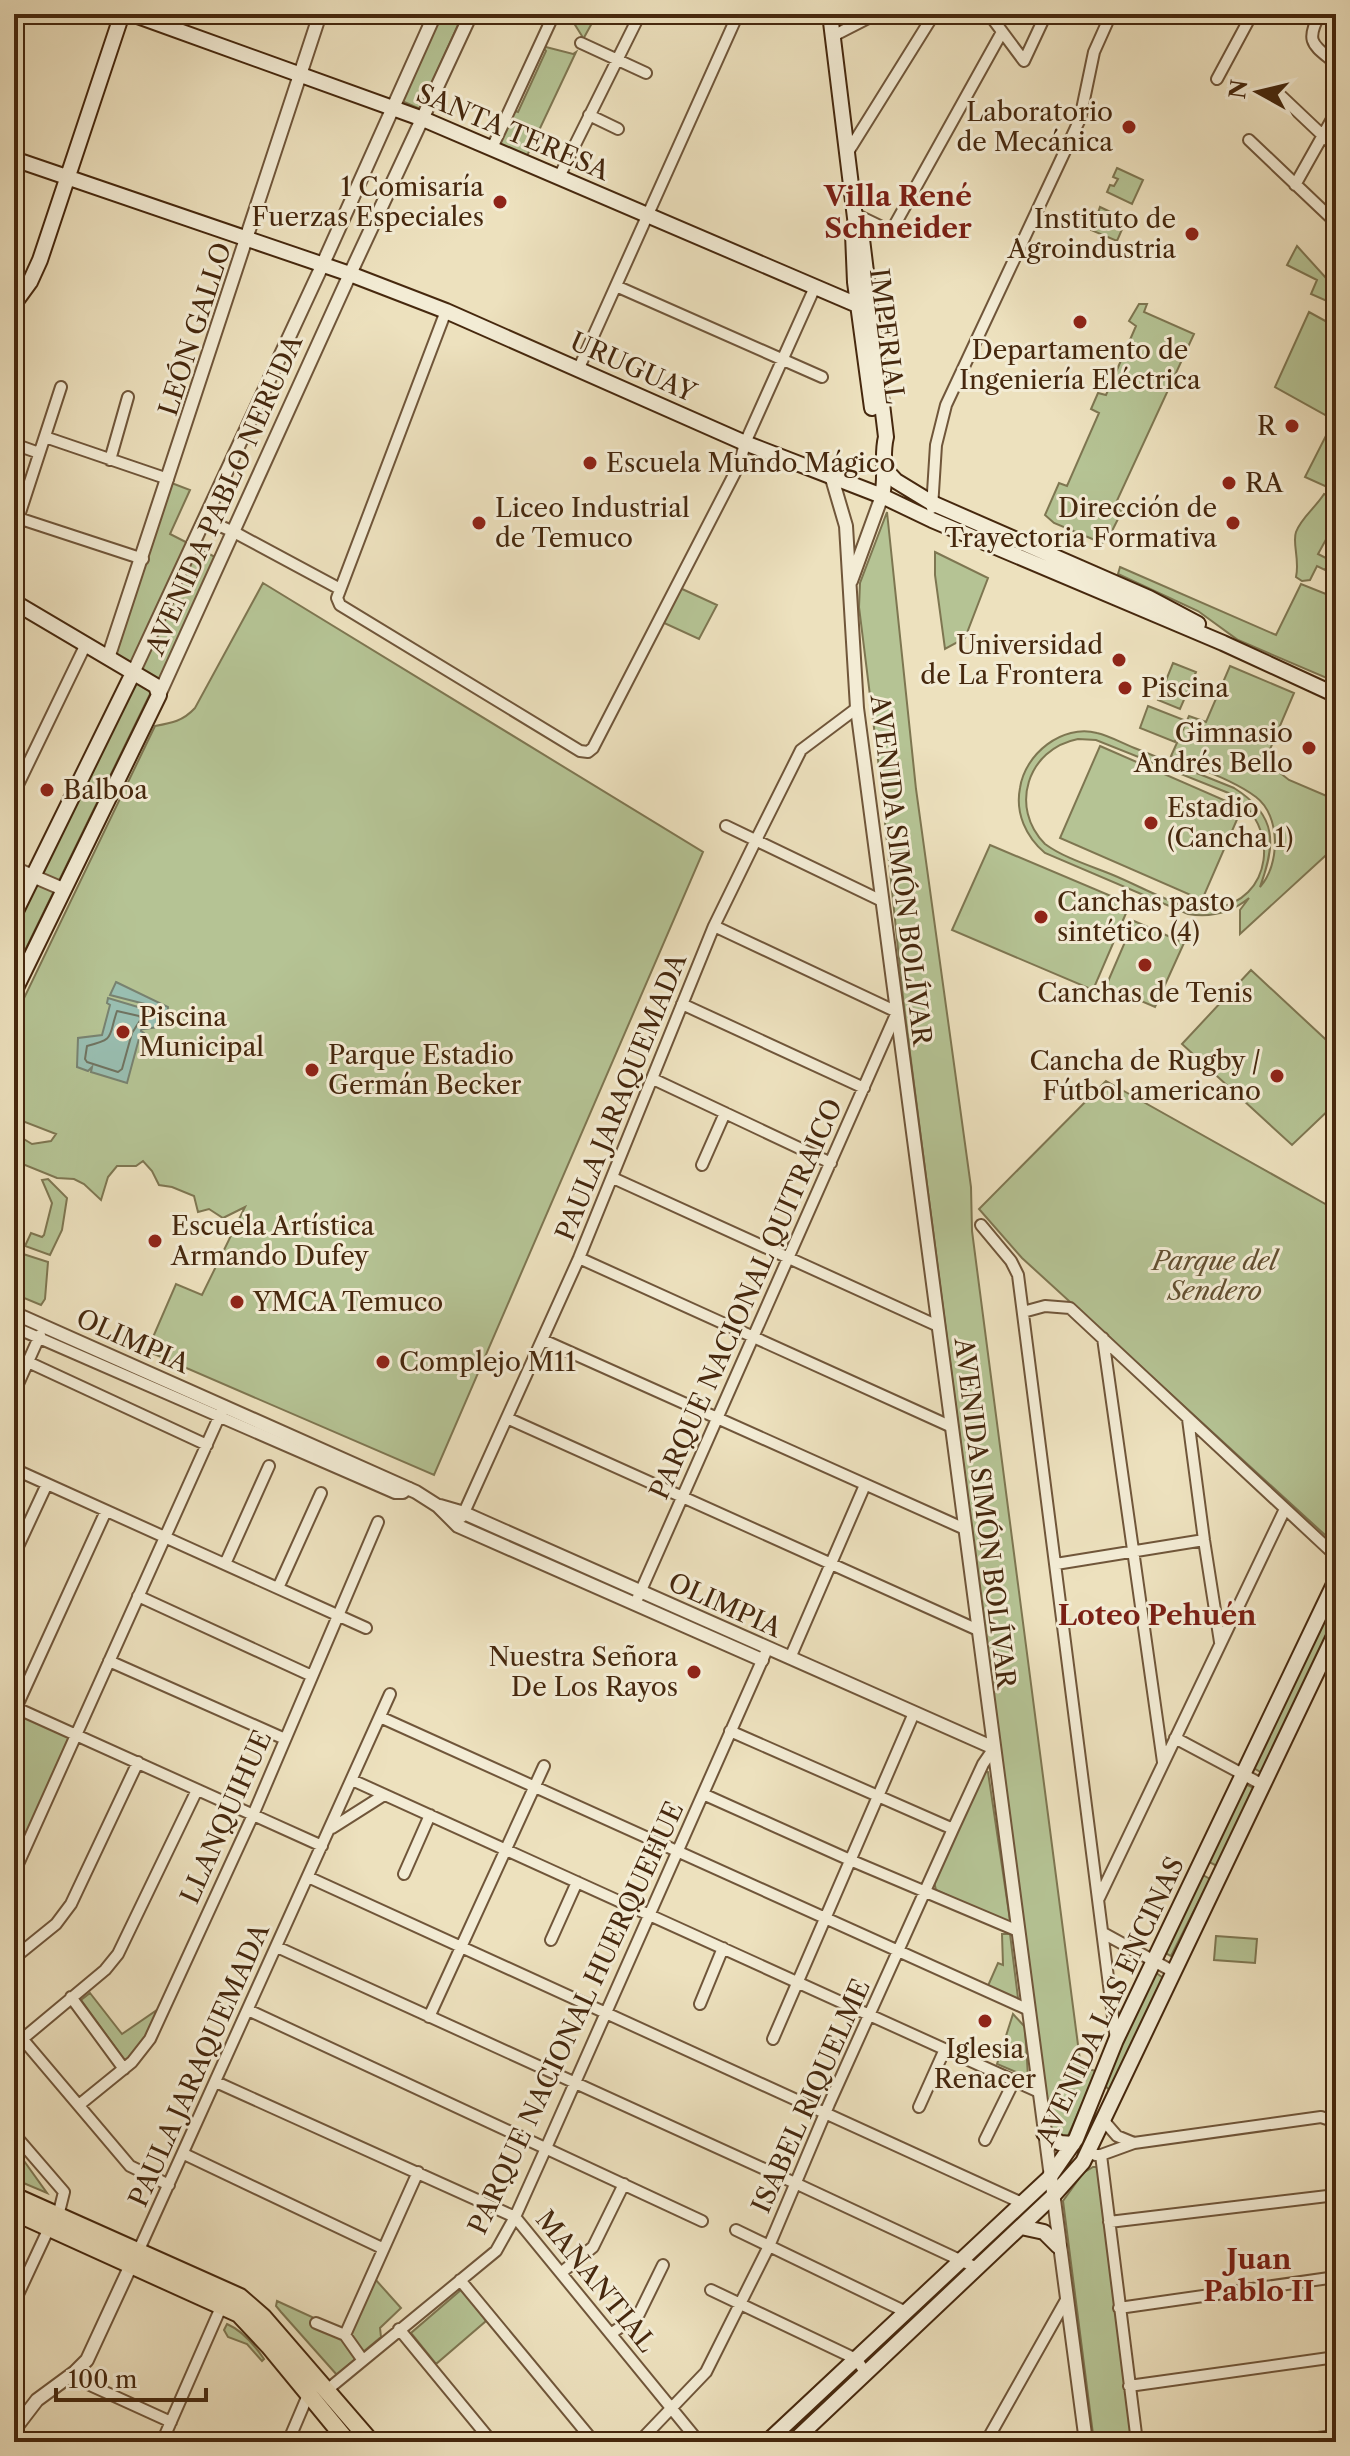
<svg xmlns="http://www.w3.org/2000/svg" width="1350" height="2456" viewBox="0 0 1350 2456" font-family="'Libre Caslon Text',serif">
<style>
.green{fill:#b5c394;stroke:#7e7651;stroke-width:2;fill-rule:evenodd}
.water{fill:#99beb1;stroke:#788270;stroke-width:2}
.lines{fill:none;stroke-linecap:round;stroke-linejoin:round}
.shore{stroke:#707360;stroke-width:2}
.minor-casing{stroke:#70563a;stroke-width:14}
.tertiary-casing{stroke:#70563a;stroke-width:16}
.secondary-casing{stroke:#46280e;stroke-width:18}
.primary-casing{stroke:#46280e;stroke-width:20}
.minor{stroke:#f3ecd5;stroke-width:10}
.tertiary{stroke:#f3ecd5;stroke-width:12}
.secondary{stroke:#f3ecd5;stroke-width:14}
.primary{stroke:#ede1be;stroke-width:16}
.poi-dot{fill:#8f2418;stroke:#f3ecd5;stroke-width:3}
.labels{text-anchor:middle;stroke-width:6;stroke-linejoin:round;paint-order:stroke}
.poi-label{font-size:26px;fill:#46280e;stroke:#f3ecd5;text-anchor:start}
.street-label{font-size:26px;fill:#46280e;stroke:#f3ecd5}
.park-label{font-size:26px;font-style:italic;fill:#624f30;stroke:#f3ecd5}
.neighbourhood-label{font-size:28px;font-weight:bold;fill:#7a1f14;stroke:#f3ecd5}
</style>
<rect width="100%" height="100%" fill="#ede1be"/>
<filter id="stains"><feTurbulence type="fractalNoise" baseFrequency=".0025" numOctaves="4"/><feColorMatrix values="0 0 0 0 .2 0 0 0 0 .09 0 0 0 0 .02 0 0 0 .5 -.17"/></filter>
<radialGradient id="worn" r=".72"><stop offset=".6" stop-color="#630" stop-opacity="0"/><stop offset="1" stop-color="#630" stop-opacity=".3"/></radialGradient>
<!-- green -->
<path class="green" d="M441 14H463L420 109 402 101Z
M574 14H597L581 43H579L582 36 572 20Z
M542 46 573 54 576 52 526 158 496 144 512 110 518 112 546 51Z
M1117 168 1143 180 1132 204 1107 192 1110 185 1114 186 1118 179 1113 177Z
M1100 207 1117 215 1113 223 1123 227 1117 241 1091 230 1093 224 1099 226 1103 217 1098 213Z
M1297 246 1336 289V305L1311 294 1317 280 1287 265Z
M1139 304H1147L1144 312 1194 334 1114 507 1122 511 1108 539 1102 543 1054 523 1045 515 1059 483 1067 486 1099 413 1091 409 1098 393 1106 395 1136 326 1129 321Z
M1336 308V491L1305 477 1334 420 1275 387 1309 312 1329 323Z
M169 482 190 490 170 534 219 559 161 686 112 655Z
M1324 494 1336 499V537L1329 534 1318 554 1330 560 1325 570 1317 566 1310 580 1302 581 1296 577C1300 560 1292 543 1296 532 1301 518 1316 507 1324 494Z
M887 512 916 789 971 1187 972 1231 1081 2068 1097 2071 1067 2138 1050 2133 904 1007 881 784 859 607 860 583Z
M935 552 988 578 965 638 945 649 935 575Z
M1120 567 1276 635 1301 584 1336 598V665L1329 679 1238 640 1198 611 1118 574Z
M263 583 703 852 434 1475 147 1351 176 1284 202 1295 245 1207 223 1218 209 1209 198 1212 194 1196 172 1187 159 1185 152 1171 143 1161 136 1166H117L108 1177 101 1200 84 1184 74 1179 57 1178 20 1163 14 1147 22 1138 32 1144 51 1141 56 1134 20 1120 14 1122V1019L155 726C172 723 183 721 195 708Z
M680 588 717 605 699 639 662 622Z
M1173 663 1196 672 1180 709 1158 700Z
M1230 666 1294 693 1265 761 1289 780 1336 800V846L1240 934V910L1249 898C1231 913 1212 918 1188 914L1045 853C1026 837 1015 813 1020 788 1025 754 1062 724 1097 733 1110 736 1124 744 1137 749 1169 762 1202 775 1234 788 1279 816 1275 846 1260 887 1280 865 1281 816 1256 797 1232 779 1198 769 1171 756L1189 716 1206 722ZM1078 739 1096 740 1231 794C1281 825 1274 901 1212 909 1203 910 1195 909 1187 907 1162 899 1137 885 1113 875 1091 866 1064 858 1045 844 1009 808 1027 749 1078 739Z
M131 680 150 685V694L14 973V925Z
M1148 706 1184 720 1175 742 1140 728Z
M1100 746 1242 808 1202 900 1060 838Z
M990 845 1130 904 1093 990 952 930Z
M1134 921 1184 943 1155 1007 1106 986Z
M1251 970 1336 1049V1103L1292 1145 1182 1044Z
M1106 1081 1336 1210V1545L1022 1258 979 1209Z
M48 1179 67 1198 62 1230 50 1255 25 1246 31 1233 42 1237 44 1235 52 1203 42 1180Z
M20 1253 48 1262 45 1299 41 1305 24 1298 21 1290 14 1287V1262Z
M1336 1591V1622L1264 1774 1252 1767Z
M14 1712 69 1737 14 1862Z
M984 1771 988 1772 1010 1920 1008 1923 936 1890 934 1882Z
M1243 1783 1254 1788 1217 1866 1207 1861Z
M1201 1874 1210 1879 1171 1956 1162 1951Z
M1002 1934H1010L1018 1998 1015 2001 987 1988 998 1963 1003 1965Z
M1216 1936 1257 1939 1255 1963 1214 1960Z
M1155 1972 1166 1980 1113 2093 1104 2085Z
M90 1993 122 2034 157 2010 141 2051 126 2062 81 2000Z
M1013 2014 1025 2027 1028 2077 997 2064Z
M14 2147 47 2193 14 2179Z
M1093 2167H1098L1133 2442H1094L1063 2201 1083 2173Z
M960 2261 977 2268 866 2373 856 2359Z
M375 2279 401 2308 380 2328 381 2337 363 2352 349 2335Z
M462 2289 486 2321 436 2364 411 2333Z
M277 2301 312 2317 316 2326 343 2338 358 2357 337 2375 281 2312 276 2306Z
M227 2324C243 2331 254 2344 264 2359L262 2361 247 2344 228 2337 224 2330Z"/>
<!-- water -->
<path class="water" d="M116 982 168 1007 166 1026 143 1029V1021L141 1031 144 1033V1035H140L127 1083 91 1072 92 1067 88 1071 77 1067 78 1038 102 1035 110 1005 107 1003 108 998 148 1010 149 1008V1005L110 995Z"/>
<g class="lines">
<!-- shore -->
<path class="shore" d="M117 1011 139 1016 141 1019 132 1033 122 1069 118 1072 87 1062 85 1059 87 1046C116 1039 108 1037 117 1011Z"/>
<!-- minor casing -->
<g class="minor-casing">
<path id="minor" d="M989 14 1024 61 1046 14
M1320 14C1304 43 1314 45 1336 64
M833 36 876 14
M581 43 646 73
M1217 79 1252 14
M1279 94 1336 148
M589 115 618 129
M1249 140 1331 218
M492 148 554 14
M848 152 934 14
M559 177 640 14
M1295 185 1336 112
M855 214 884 228H893L1002 32
M616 286 822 377
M446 311 337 598 340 605 580 751 588 752 593 748 740 463 745 443 815 287
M578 370 738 14
M45 437 168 479
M14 444 39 453
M110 460 128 397
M932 508 936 445 946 405 1080 119 1094 52 1111 14
M18 518 143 559
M206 520 234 532 340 589
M14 531 61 387
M14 793 86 644
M726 826 882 901
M682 1004 864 1088
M653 1079 831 1163
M702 1165 725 1113
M613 1178 938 1326
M981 1225 1011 1261 1018 1275 1116 2040
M579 1258 952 1427
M1023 1312 1045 1306 1070 1308 1336 1556
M14 1327 395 1493H403L409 1488
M1103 1338 1163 1762
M543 1340 965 1529
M28 1362 207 1445
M14 1393 40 1335
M507 1418 978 1630
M1188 1419 1204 1540 1220 1642
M14 1469 366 1628
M462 1517 579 1258 714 926 756 840 801 750 857 708
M14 1555 47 1484
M225 1564 269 1466
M1056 1564 1204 1540
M278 1588 321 1493
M138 1596 312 1676
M635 1604 897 1012 714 926
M790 1658 865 1485
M109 1661 285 1739
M14 1707 322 1846
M16 1708 106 1511
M380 1717 1029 2010
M730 1731 953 1829
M1175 1738 1263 1785
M352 1780 1039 2092
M703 1794 850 1860 1018 1931
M332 1828 384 1795
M14 1873 224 1406
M404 1874 430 1815
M308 1877 1022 2203
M1099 1898 1285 1509
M1103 1933 1174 1972
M551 1940 577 1882
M277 1947 795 2183 977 2268
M14 1958 56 1924 71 1904 138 1762
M71 1997 124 2069
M700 2004 723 1948
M248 2010 702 2221
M429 2017 544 1766
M14 2029 130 2166 169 2185
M773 2039 914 1713
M14 2046 105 1970 118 1954 197 1790
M216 2082 515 2217 699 2442
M79 2105 132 2062 150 2039 253 1815 378 1522
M919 2107 945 2049
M1104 2121 1117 2136 1134 2143
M14 2134 64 2192 58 2216
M985 2140 1014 2081
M184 2154 382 2248
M1095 2155H1101L1134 2143 1321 2117 1336 2122
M1101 2155 1137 2442
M1109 2222 1336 2195
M736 2230 906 2312
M137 2254 390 1694
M562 2272 593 2247 624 2184
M460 2280 594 2442
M711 2290 856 2359 866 2373
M14 2303 49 2228
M1119 2308 1336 2277
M316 2323 345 2335
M399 2329 492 2442
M612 2333 639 2314 663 2265
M362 2359 345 2335 418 2172
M70 2376 171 2422
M1129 2386 1336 2357
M327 2390 496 2251 515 2217 546 2148 765 1654
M162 2442 222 2305
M288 2442 308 2395
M639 2442 706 2372 769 2246 829 2104 953 1829 983 1764 994 1748
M986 2442 1066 2300
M1282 2442 1336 2436"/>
</g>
<!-- tertiary casing -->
<g class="tertiary-casing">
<path id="tertiary" d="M831 475 846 526 857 708 1086 2442
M851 581 882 496
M108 658 320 14
M133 673 322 266 435 14
M159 695 350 274 471 14
M14 868 63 889
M14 1313 416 1492 438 1506 458 1526 762 1660
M440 1506 464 1513 994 1748
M14 2430 37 2400 75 2372 87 2360 131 2265"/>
</g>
<!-- secondary casing -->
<g class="secondary-casing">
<path id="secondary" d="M132 14 423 119 869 310
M830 14 856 226 862 239 886 437C881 456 887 476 882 496
M14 159 350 274 446 311 745 443 882 496 932 520 1223 643 1336 695
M853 234 855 282 872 408
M14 304 30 282 40 260 122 14
M885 469 896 481 932 503 1149 598 1198 624
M14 602 156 686 159 695 14 992
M14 915 133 673
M1044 2133 1060 2143 1073 2144
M1021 2227 1044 2232 1058 2246
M767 2442 1049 2178 1076 2139 1116 2040 1336 1580
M793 2442 1052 2197 1083 2162 1336 1632"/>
</g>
<!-- primary casing -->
<g class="primary-casing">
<path id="primary" d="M14 2196 240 2297 263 2317 371 2442
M14 2212 239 2314 269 2346 348 2442"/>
</g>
<!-- minor -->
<use href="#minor" class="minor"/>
<!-- tertiary -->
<use href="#tertiary" class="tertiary"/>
<!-- secondary -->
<use href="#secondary" class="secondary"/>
<!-- primary -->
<use href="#primary" class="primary"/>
</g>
<!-- markers -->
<g class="poi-dot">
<circle cx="1129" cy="127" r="8"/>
<circle cx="500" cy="202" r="8"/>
<circle cx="1192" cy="234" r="8"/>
<circle cx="1080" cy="322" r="8"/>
<circle cx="1292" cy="426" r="8"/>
<circle cx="590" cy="463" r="8"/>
<circle cx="1229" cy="483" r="8"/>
<circle cx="479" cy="523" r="8"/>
<circle cx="1233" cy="523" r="8"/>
<circle cx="1119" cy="660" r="8"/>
<circle cx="1125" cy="688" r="8"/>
<circle cx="1309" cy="748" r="8"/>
<circle cx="47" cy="790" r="8"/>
<circle cx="1151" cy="823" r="8"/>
<circle cx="1041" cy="917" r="8"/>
<circle cx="1145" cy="965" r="8"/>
<circle cx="123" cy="1032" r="8"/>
<circle cx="312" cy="1070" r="8"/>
<circle cx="1277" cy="1076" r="8"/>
<circle cx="155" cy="1241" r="8"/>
<circle cx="237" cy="1302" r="8"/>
<circle cx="383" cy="1362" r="8"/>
<circle cx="694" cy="1672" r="8"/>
<circle cx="985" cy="2021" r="8"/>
</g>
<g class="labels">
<!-- poi labels -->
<g class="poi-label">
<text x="1113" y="121" text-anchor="end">Laboratorio<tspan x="1113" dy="30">de Mecánica</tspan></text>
<text x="484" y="196" text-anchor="end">1 Comisaría<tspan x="484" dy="30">Fuerzas Especiales</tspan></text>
<text x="1176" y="228" text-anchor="end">Instituto de<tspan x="1176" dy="30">Agroindustria</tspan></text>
<text x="1080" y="359" text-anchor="middle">Departamento de<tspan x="1080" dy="30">Ingeniería Eléctrica</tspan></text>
<text x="1276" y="435" text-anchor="end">R</text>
<text x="606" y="472">Escuela Mundo Mágico</text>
<text x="1245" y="492">RA</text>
<text x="495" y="517">Liceo Industrial<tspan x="495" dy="30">de Temuco</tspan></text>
<text x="1217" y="517" text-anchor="end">Dirección de<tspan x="1217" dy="30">Trayectoria Formativa</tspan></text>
<text x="1103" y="654" text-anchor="end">Universidad<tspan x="1103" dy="30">de La Frontera</tspan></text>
<text x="1141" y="697">Piscina</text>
<text x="1293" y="742" text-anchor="end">Gimnasio<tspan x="1293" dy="30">Andrés Bello</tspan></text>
<text x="63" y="799">Balboa</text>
<text x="1167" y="817">Estadio<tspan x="1167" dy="30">(Cancha 1)</tspan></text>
<text x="1057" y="911">Canchas pasto<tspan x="1057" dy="30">sintético (4)</tspan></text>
<text x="1145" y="1002" text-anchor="middle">Canchas de Tenis</text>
<text x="139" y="1026">Piscina<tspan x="139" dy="30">Municipal</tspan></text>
<text x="328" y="1064">Parque Estadio<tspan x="328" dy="30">Germán Becker</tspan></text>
<text x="1261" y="1070" text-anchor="end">Cancha de Rugby /<tspan x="1261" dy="30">Fútbol americano</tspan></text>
<text x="171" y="1235">Escuela Artística<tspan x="171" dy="30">Armando Dufey</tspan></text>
<text x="253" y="1311">YMCA Temuco</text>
<text x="399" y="1371">Complejo M11</text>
<text x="678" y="1666" text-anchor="end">Nuestra Señora<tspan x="678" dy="30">De Los Rayos</tspan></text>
<text x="985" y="2058" text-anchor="middle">Iglesia<tspan x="985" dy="30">Renacer</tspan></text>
</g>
<!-- street labels -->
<g class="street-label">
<text transform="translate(513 132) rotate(23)" y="9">SANTA TERESA</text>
<text transform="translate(195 329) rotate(-72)" y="9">LEÓN GALLO</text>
<text transform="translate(887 336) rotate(83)" y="9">IMPERIAL</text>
<text transform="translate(633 367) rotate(24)" y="9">URUGUAY</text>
<text transform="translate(224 495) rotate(-66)" y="9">AVENIDA PABLO NERUDA</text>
<text transform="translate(901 870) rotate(83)" y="9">AVENIDA SIMÓN BOLÍVAR</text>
<text transform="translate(621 1097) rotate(-68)" y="9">PAULA JARAQUEMADA</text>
<text transform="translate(746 1299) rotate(-66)" y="9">PARQUE NACIONAL QUITRAICO</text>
<text transform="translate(133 1341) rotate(24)" y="9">OLIMPIA</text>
<text transform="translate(985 1513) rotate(83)" y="9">AVENIDA SIMÓN BOLÍVAR</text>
<text transform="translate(725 1605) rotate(24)" y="9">OLIMPIA</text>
<text transform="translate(226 1817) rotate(-66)" y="9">LLANQUIHUE</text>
<text transform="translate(1110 2001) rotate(-65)" y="9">AVENIDA LAS ENCINAS</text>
<text transform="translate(576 2018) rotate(-65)" y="9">PARQUE NACIONAL HUERQUEHUE</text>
<text transform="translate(199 2065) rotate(-66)" y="9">PAULA JARAQUEMADA</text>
<text transform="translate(811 2096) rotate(-66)" y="9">ISABEL RIQUELME</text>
<text transform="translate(596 2281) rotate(51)" y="9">MANANTIAL</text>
</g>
<!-- park labels -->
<g class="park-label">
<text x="1215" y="1270">Parque del<tspan x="1215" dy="30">Sendero</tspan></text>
</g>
<!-- neighbourhood labels -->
<g class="neighbourhood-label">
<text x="898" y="206">Villa René<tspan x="898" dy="32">Schneider</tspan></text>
<text x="1157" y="1625">Loteo Pehuén</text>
<text x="1259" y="2269">Juan<tspan x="1259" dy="32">Pablo II</tspan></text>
</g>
</g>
<!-- margin -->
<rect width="1350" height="2456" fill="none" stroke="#ede1be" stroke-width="48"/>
<rect x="16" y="16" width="1318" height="2424" fill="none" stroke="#46280e" stroke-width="4"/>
<rect x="24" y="24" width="1302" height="2408" fill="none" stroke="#46280e" stroke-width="2"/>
<!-- north arrow -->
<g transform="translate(1258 92) rotate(278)" stroke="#f3ecd5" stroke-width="6" paint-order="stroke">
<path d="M0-6L14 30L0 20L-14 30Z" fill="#46280e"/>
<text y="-12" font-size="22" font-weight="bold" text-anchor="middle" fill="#46280e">N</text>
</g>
<!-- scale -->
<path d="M56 2388v12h150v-12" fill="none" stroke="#46280e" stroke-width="4"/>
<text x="68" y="2388" font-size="24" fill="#46280e" stroke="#f3ecd5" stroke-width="6" paint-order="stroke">100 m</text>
<rect width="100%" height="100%" filter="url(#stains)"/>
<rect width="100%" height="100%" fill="url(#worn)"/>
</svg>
